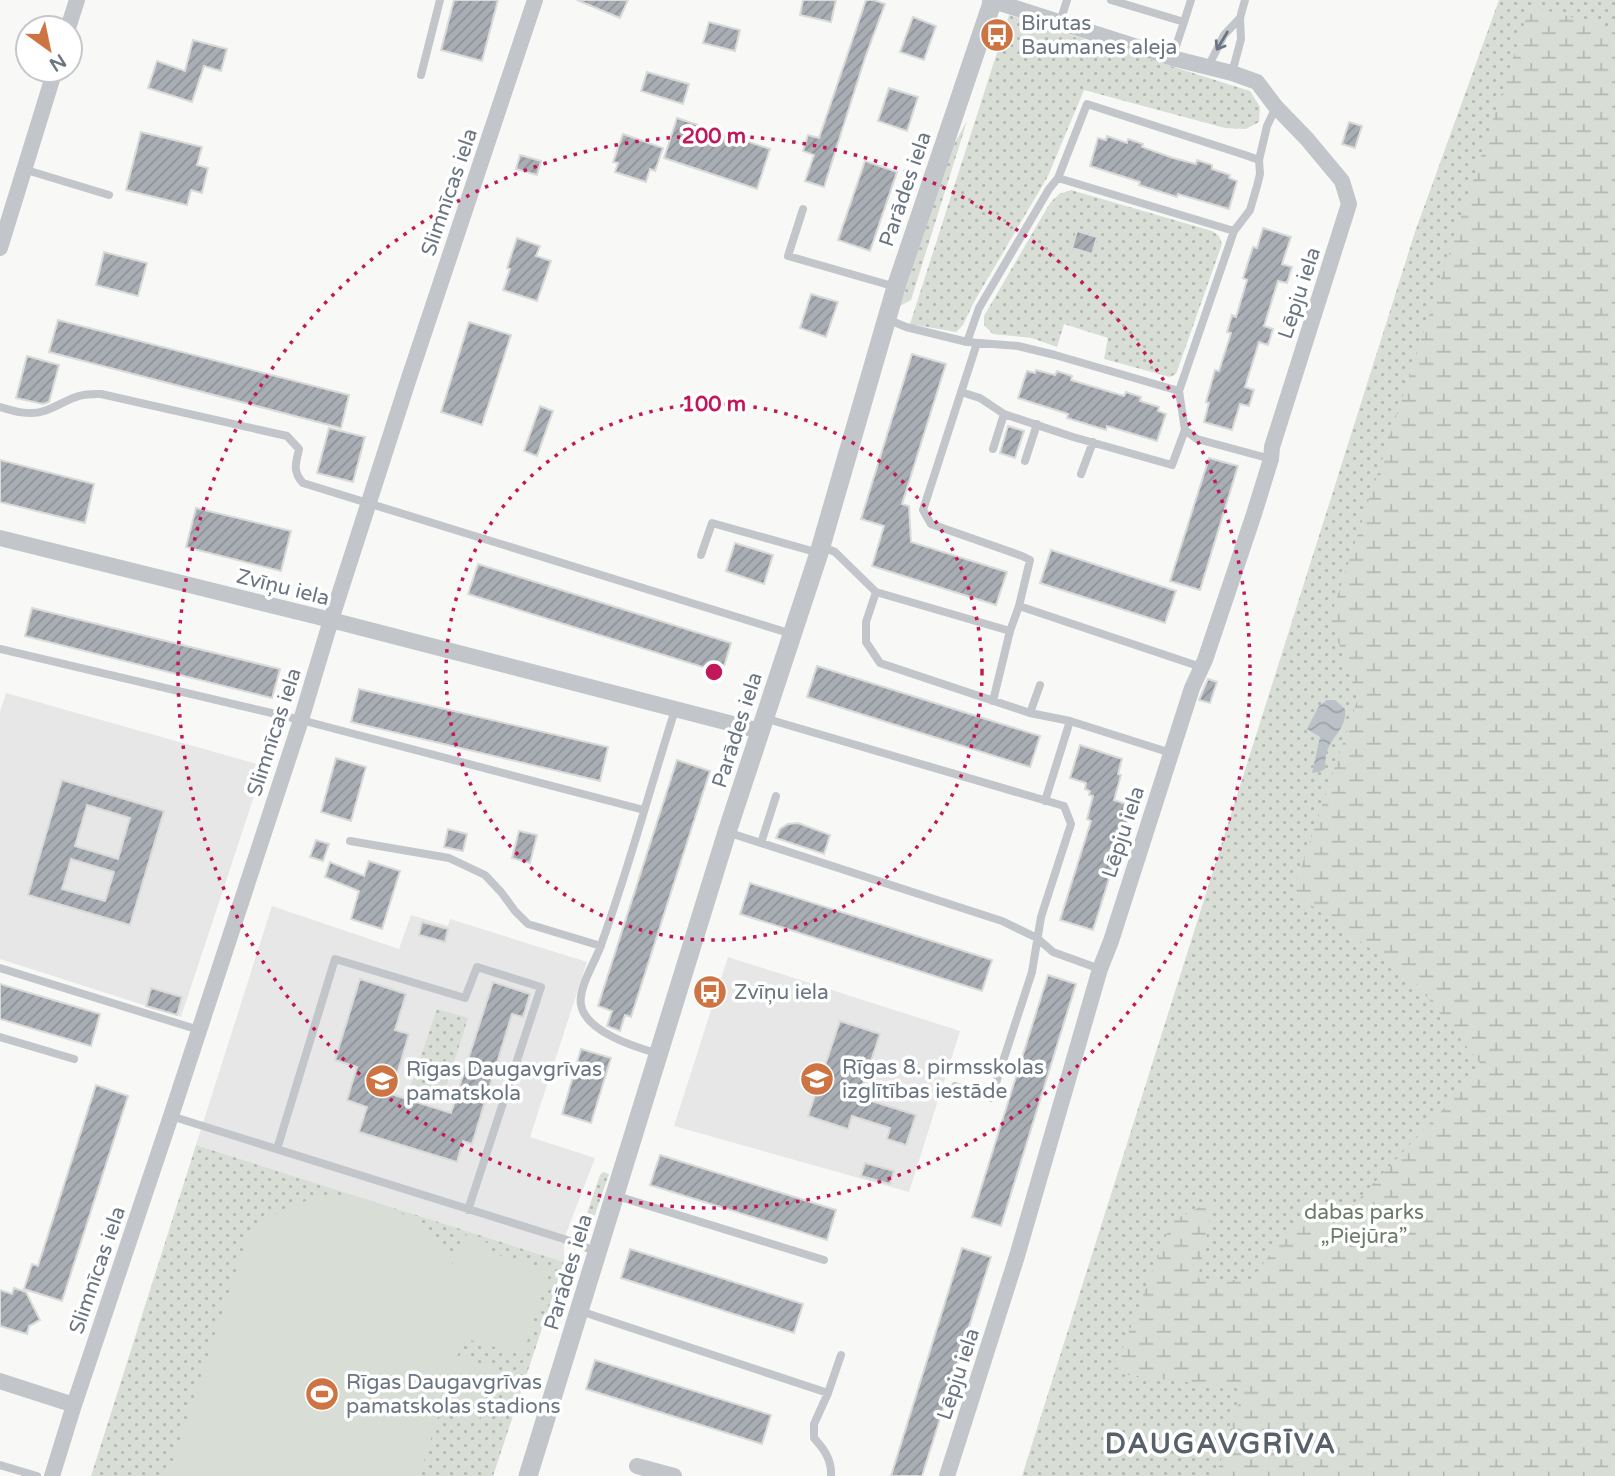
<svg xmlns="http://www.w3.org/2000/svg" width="1615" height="1476" viewBox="0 0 1615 1476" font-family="'Varela Round',sans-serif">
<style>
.built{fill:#e6e7e6}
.grass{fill:url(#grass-dots)}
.wetland{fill:url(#wetland-marsh)}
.garden{fill:#d8ddd6}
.water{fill:url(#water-waves)}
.building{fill:url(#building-hatch);stroke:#dadad9;stroke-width:2;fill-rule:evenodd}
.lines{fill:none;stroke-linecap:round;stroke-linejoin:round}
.service{stroke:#c2c5c9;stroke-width:8}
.minor{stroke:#c2c5c9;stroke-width:16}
.tertiary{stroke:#c2c5c9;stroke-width:19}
.oneway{stroke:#6b7683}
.ring{fill:none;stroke:#c2185b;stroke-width:3.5;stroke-dasharray:3.5 7}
.labels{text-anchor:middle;stroke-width:7;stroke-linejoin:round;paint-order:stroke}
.poi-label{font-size:21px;fill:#6b7683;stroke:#fff;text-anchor:start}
.street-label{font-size:21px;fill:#6b7683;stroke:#fff}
.park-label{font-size:21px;fill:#6b7b69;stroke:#fff}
.district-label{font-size:28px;font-weight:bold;letter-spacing:2px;fill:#586069;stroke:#fff}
.centre{fill:#c2185b;stroke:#fff;stroke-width:3.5}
.ring-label{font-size:21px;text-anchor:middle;font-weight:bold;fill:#c2185b;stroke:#fff;stroke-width:7;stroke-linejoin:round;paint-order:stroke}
</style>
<defs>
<pattern id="grass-dots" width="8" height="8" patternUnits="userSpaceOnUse" patternTransform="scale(1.75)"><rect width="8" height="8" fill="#d8ddd6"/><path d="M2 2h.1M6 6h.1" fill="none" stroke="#b3b8b3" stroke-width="1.8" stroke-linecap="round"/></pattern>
<pattern id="wetland-marsh" width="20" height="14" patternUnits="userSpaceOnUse" patternTransform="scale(1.75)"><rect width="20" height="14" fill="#d8ddd6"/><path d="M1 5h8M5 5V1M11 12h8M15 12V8" fill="none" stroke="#b3b8b3"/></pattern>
<pattern id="water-waves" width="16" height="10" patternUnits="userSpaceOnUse" patternTransform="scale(1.75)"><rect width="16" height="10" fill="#bbc2c7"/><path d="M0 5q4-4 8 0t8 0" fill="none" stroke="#9ca2a7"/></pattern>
<pattern id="building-hatch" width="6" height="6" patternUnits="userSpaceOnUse" patternTransform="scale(1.75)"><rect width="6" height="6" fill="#a8aeb4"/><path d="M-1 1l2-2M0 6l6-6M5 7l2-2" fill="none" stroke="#8d9298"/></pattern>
</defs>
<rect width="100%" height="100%" fill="#f8f8f6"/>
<!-- built -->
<path class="built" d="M6 693 264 766 181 1017 0 959V712Z
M272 906 399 949 411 915 448 926 450 919 587 962 530 1137 595 1158 564 1239V1262L196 1145Z
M728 957 960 1031 909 1192 674 1126Z"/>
<!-- grass -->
<path class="grass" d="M1499 0H1615V1476H1022L1415 232Z
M1009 15 1250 91 1260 107 1259 122 1246 129 1225 128 1084 90 1048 176 974 302 963 325 956 332 910 324Z
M967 121 911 300 900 306 952 148Z
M1071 190 1212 231 1219 236 1222 244 1176 374 1170 377 1104 359 1108 338 1064 324 1057 347 1032 338 993 334 984 325V316L1050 203 1059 194Z
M437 1009 468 1018 443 1097 410 1088Z
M196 1145 564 1262 493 1476H91Z
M603 1172 609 1174 588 1235 584 1238 579 1237 600 1175Z"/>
<!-- wetland -->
<path class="wetland" d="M1530 6 1615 29V883L1610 882 1606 888 1615 902V1476H1216L1243 1389 1113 1373 1172 1221 1214 1200 1198 1278 1249 1281 1297 1221 1336 1223 1483 1067 1414 981 1293 892 1358 698 1330 619Z"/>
<!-- garden -->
<path class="garden" d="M337 1196 364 1198 407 1216 434 1235 453 1264 463 1234 493 1245 491 1253 549 1270 523 1355 463 1338 457 1357 495 1369 478 1423 440 1411 419 1476H168L246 1241C275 1208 293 1201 337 1196Z"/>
<!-- water -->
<path class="water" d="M1327 700H1335L1345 709C1347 728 1332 736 1327 751 1325 756 1326 763 1325 769L1319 772 1312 773 1320 737 1307 729 1319 706Z"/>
<!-- building -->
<path class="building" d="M454 0H498L482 61 441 50Z
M577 0H628L620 18Z
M803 0H836L831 22 800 15Z
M866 0H874L885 4 865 58 824 187 805 181 814 155 803 151 808 135 819 138Z
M913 17 936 26 924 60 900 52Z
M709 22 740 30 735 51 703 43Z
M193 40 227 49 221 71 204 66 192 102 148 88 157 61 185 71Z
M647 72 689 84 683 104 641 91Z
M889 88 918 97 907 131 878 121Z
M677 118 770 149 757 189 664 158Z
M1349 122 1362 126 1355 148 1342 144Z
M141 132 202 147 197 165 208 168 202 193 191 190 187 205 126 190Z
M623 134 663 148 655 171 650 169 646 182 615 172 618 163 613 162Z
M1107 136 1127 143 1128 139 1143 144 1142 147 1173 158 1196 164 1197 160 1212 165V169L1230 175 1229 178 1237 181 1229 209 1178 194 1177 197 1139 185 1140 182 1090 166 1098 138 1106 140Z
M520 155 541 161 537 175 516 169Z
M865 161 897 172 870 251 838 240Z
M1263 228 1291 237 1282 264 1292 267 1287 283 1278 281 1264 326 1273 329 1268 345 1259 342 1245 387 1254 390 1249 406 1240 404 1232 430 1204 422 1209 403 1206 402 1215 370 1219 371 1231 333 1227 332 1232 315 1236 317 1247 280 1243 278 1253 247 1257 248Z
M1077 231 1097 237 1092 254 1072 248Z
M517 238 540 246 536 256 551 261 537 301 503 290 510 269 507 268Z
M104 252 147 263 138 296 96 285Z
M811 294 838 302 826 337 800 328Z
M58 320 349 395 341 428 49 352Z
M469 322 511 335 482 425 441 412Z
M912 354 946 364 902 504 909 506 911 542 1007 572 996 605 872 566 884 526 861 519Z
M27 356 59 365 49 402 43 404 16 398Z
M1036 370 1055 375 1057 371 1072 376 1071 380 1124 396 1126 392 1141 397 1140 401 1159 407 1158 411 1166 414 1157 441 1107 426 1106 430 1067 418 1068 414 1018 398 1027 371 1035 373Z
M540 406 553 411 537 456 524 451Z
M1008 426 1024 431 1015 458 1000 453Z
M329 428 365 437 353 482 317 473Z
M1209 458 1238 466 1200 590 1170 581Z
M0 460 94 484 85 523 0 502Z
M196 508 291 531 281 571 186 547Z
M735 543 773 555 764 584 726 571Z
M1051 550 1176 591 1165 623 1040 583Z
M478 564 731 643 722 673 468 594Z
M32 608 280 669 272 698 25 636Z
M817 666 1040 736 1030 767 807 697Z
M1208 679 1217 682 1210 703 1199 700Z
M359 689 608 747 600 781 351 722Z
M1080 745 1122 759 1118 774 1121 775 1114 800 1132 806 1093 930 1060 920 1091 821 1087 819 1093 796 1089 795 1090 791 1085 789 1086 783 1070 778Z
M336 758 366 767 351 821 321 812Z
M677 760 710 771 631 1017 625 1015 620 1031 607 1026 612 1011 598 1006Z
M62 780 164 811 130 925 28 895ZM87 805 130 818 118 859 75 846ZM71 859 114 872 105 901 62 889Z
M798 823 830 835 824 854 776 838 780 829 788 824Z
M448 829 467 834 463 851 444 847Z
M519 831 537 835 530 863 512 858Z
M316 840 329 844 323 861 310 857Z
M369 861 400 871 382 929 351 919 359 891 325 877 330 862 364 876Z
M750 883 992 960 982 991 740 914Z
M422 922 448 929 445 942 419 935Z
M1048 975 1076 984 1001 1226 972 1217Z
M360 979 406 994 395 1030 409 1034 391 1094 451 1113 493 982 530 994 523 1017 512 1014 472 1144 463 1141 457 1162 359 1132 367 1107 347 1100 357 1067 335 1060Z
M0 984 100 1014 91 1046 0 1019Z
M151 988 182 997 177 1015 146 1006Z
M840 1021 880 1034 859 1097 916 1115 906 1145 887 1139 890 1128 852 1116 848 1129 808 1116Z
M581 1049 611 1058 591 1123 562 1114Z
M96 1085 128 1096 62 1301 24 1289 32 1264 38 1266Z
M660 1155 836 1210 827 1240 650 1185Z
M865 1163 894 1171 890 1184 861 1176Z
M962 1248 991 1257 922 1476H891Z
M630 1249 803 1304 794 1333 621 1278Z
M14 1288 26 1292 40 1320 29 1326 27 1334 0 1326V1290L12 1294Z
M595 1360 771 1415 762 1444 586 1389Z"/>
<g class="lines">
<!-- service -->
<path class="service" d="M1111 0 1184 22 1172 58
M1060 22 1067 0
M1184 22 1191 0
M1208 67 1224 35 1240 18
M1232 73 1241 39 1240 18 1245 0
M421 75 440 0
M23 169 109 195
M803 209 788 256 896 287
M1234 231 1250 210 1257 186 1260 174 1259 160 1267 126 1276 107
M887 319 906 327 967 342 1018 346 1055 355 1179 391
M967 342 979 308 1049 189 1058 178 1087 104 1245 155 1259 160
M977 343 923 510 931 524 1022 556 1030 560 1019 606
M961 392 980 398 1004 414 1073 437 1172 465 1185 430 1179 391 1234 231 1058 178
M0 407C13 411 30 416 44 411 69 402 72 393 101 394L287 436 299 449C296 463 292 471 303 483L792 634
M1185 430 1197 439 1271 459
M993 449 1004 414
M1025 461 1037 424
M1081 474 1093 442
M821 546 835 552 876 592 1010 631 1019 606 1201 667
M701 555 712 523 819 553
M876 592 866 622V642L880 663 1030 713 1070 721 1171 753
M0 649 301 720 644 810
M993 701 1010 631
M1030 713 1040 685
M764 718 1064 806 1071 824 1041 917 1032 972 991 1098 955 1086
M1045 801 1070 721
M727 832 1002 921 1037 938 1053 952 1100 969
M350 841 449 858 485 875 501 892 515 911 528 924 601 946
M761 843 776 796
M0 968 199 1030
M0 1037 74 1059
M659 1054C635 1047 586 1032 581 1005 578 987 596 961 601 945 629 868 650 788 675 710
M171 1116 564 1239 595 1251
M277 1149 335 959 465 998 477 967 541 987 468 1210
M617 1196 824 1260
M580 1311 828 1393 841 1355
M828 1393 814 1424V1438C824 1449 832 1460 831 1476
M0 1465 37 1476"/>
<!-- minor -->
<path class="minor" d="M68 28 77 0
M0 248 55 70
M0 538 331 620 760 731
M0 1381 74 1405
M637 1466 674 1476
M52 1476 74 1405 171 1116 301 720 331 620 409 378 535 0
M947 1476 1017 1256 1100 969 1111 941 1192 688 1205 660 1254 514 1271 459 1272 447 1349 204 1342 181 1307 139 1276 107 1257 82 1232 73 1172 58 990 0"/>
<!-- tertiary -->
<path class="tertiary" d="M528 1476 727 832 819 553 896 287 993 0"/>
</g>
<!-- one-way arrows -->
<defs><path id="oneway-shaft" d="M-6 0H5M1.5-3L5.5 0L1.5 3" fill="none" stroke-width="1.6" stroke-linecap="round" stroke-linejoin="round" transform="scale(1.75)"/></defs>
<use class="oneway" href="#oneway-shaft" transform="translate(1222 41) rotate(121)"/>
<!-- distance rings -->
<g class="ring">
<circle cx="714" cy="672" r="268"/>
<circle cx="714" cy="672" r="536"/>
</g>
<!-- icons -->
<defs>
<g id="bus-disc" transform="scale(1.75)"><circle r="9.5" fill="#cd7442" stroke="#fff"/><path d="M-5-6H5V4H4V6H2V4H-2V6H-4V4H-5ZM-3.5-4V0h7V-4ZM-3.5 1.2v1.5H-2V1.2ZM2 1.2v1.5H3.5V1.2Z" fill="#fff"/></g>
<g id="school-disc" transform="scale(1.75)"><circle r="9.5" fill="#cd7442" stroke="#fff"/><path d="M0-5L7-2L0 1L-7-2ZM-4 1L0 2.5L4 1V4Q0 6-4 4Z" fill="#fff"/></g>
<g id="stadium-disc" transform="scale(1.75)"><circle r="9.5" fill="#cd7442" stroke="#fff"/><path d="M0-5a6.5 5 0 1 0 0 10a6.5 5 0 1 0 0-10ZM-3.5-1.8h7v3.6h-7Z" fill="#fff"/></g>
</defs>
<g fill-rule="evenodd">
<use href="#bus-disc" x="997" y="35"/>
<use href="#bus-disc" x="710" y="992"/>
<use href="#school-disc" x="817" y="1079"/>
<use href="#school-disc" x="382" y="1081"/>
<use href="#stadium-disc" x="322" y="1394"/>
</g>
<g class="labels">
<!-- poi labels -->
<g class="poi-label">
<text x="1021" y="30">Birutas<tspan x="1021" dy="24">Baumanes aleja</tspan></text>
<text x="734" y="999">Zvīņu iela</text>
<text x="842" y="1074">Rīgas 8. pirmsskolas<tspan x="842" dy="24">izglītības iestāde</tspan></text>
<text x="406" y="1076">Rīgas Daugavgrīvas<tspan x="406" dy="24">pamatskola</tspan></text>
<text x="346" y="1389">Rīgas Daugavgrīvas<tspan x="346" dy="24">pamatskolas stadions</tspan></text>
</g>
<!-- street labels -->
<g class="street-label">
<text transform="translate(905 189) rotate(-71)" y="7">Parādes iela</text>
<text transform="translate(449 192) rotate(-71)" y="7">Slimnīcas iela</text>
<text transform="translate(1299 293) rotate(-72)" y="7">Lēpju iela</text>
<text transform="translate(283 587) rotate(14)" y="7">Zvīņu iela</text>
<text transform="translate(737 730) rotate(-72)" y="7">Parādes iela</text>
<text transform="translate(274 732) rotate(-72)" y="7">Slimnīcas iela</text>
<text transform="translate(1123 832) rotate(-72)" y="7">Lēpju iela</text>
<text transform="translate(97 1270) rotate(-71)" y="7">Slimnīcas iela</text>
<text transform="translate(568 1272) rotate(-73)" y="7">Parādes iela</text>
<text transform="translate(958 1374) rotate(-72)" y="7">Lēpju iela</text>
</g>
<!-- park labels -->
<g class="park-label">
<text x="1364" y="1219">dabas parks<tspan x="1364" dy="24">„Piejūra”</tspan></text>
</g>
<!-- district labels -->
<g class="district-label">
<text x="1221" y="1453">DAUGAVGRĪVA</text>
</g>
</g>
<circle cx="714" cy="672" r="10" class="centre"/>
<g class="ring-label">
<text x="714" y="143">200 m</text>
<text x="714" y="411">100 m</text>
</g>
<!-- north arrow -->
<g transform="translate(49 49) rotate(147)"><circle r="33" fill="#ffffff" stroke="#c4c8cd" stroke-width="2"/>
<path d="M0-5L12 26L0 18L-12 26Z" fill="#cd7442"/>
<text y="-10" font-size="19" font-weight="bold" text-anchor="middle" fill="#6b7683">N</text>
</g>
</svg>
